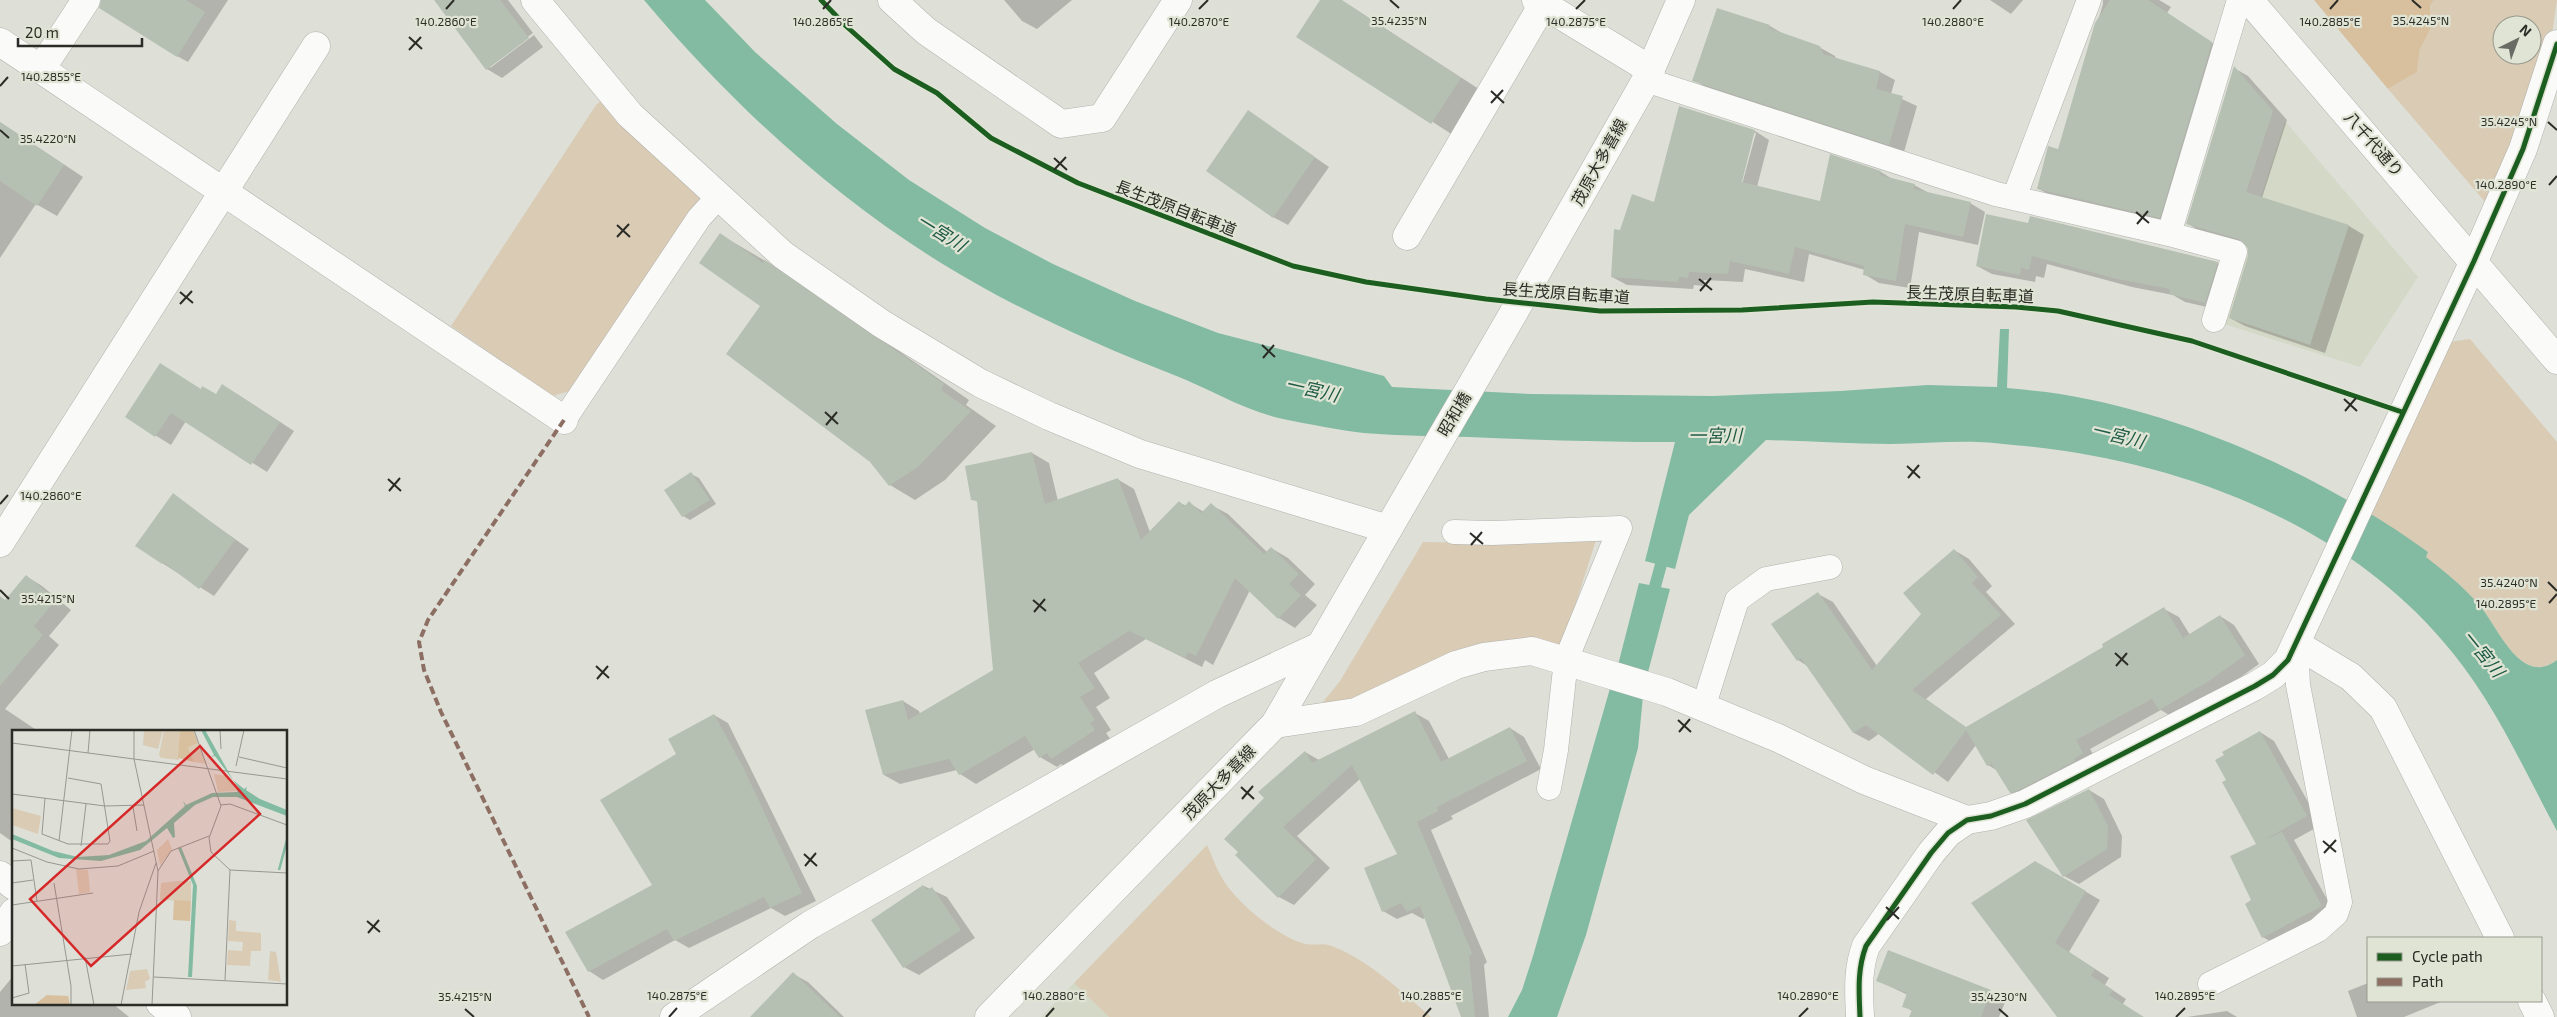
<svg xmlns="http://www.w3.org/2000/svg" width="2557" height="1017" viewBox="0 0 2557 1017" font-family="'Exo 2','Noto Sans JP',sans-serif">
<style>
.built{fill:#d4d8c7}
.green{fill:#dacbb5;fill-rule:evenodd}
.forest{fill:#d8bf9d}
.water{fill:#83baa2}
.shadow{fill:#0003;fill-rule:evenodd}
.lines{fill:none;stroke-linecap:round;stroke-linejoin:round}
.stream{stroke:#83baa2;stroke-width:12}
.building{fill:#b6c0b2}
.service-casing{stroke:#b0b2ab;stroke-width:25}
.minor-casing{stroke:#b0b2ab;stroke-width:29}
.tertiary-casing{stroke:#b0b2ab;stroke-width:29}
.primary-casing{stroke:#b0b2ab;stroke-width:29}
.service{stroke:#fafaf9;stroke-width:24}
.minor{stroke:#fafaf9;stroke-width:28}
.tertiary{stroke:#fafaf9;stroke-width:28}
.primary{stroke:#fafaf9;stroke-width:28}
.quiet{stroke:#8d6e63;stroke-width:4;stroke-dasharray:8 4;stroke-linecap:butt}
.cycleway-casing{stroke:#e0e4d4;stroke-width:8}
.cycleway{stroke:#1b5e20;stroke-width:5}
.ticks{fill:none;stroke:#2b2c26;stroke-width:2}
.labels{text-anchor:middle;stroke-width:4.5;stroke-linejoin:round;paint-order:stroke}
.street-label{font-size:16px;fill:#2b2c26;stroke:#e0e4d4}
.water-label{font-size:18px;font-style:italic;fill:#1e5b46;stroke:#e0e4d4}
.inset-river{fill:none;stroke:#83baa2;stroke-width:2.5}
.inset-road{fill:none;stroke:#969891;stroke-width:1}
.view{fill:#d62828;fill-opacity:0.15;stroke:#d62828;stroke-width:2.5}
.inset-edge{fill:none;stroke:#2b2c26;stroke-width:2.5}
.ticks-label{font-size:12px;text-anchor:middle;fill:#2b2c26;stroke:#e0e4d4;stroke-width:4.5;stroke-linejoin:round;paint-order:stroke}
</style>
<rect width="100%" height="100%" fill="#dee0d8"/>
<!-- built -->
<path class="built" d="M2285 121 2418 277 2360 367 2221 323Z
M1074 983 1109 1017H1041Z"/>
<!-- green -->
<path class="green" d="M2434 0H2557L2552 35 2529 104 2486 203 2388 89 2417 72 2420 49 2431 28 2430 5ZM2502 25H2532V55H2502Z
M604 98 704 194 576 389 553 396 451 326 596 105Z
M2470 339 2557 442V660C2521 688 2498 627 2480 606 2463 587 2445 572 2425 557L2428 552 2371 515 2449 342Z
M1596 540 1562 647 1348 705 1323 702 1340 681 1423 542 1538 544Z
M1207 845C1212 855 1215 866 1221 876 1234 901 1279 938 1306 944 1314 946 1324 942 1332 946 1370 961 1401 991 1431 1017H1109L1074 983Z"/>
<!-- forest -->
<path class="forest" d="M2314 0H2434L2430 5 2431 28 2420 49 2417 72 2388 89Z"/>
<!-- water -->
<path class="water" d="M644 0H705L755 52 837 124 909 180 985 228 1053 264 1135 301 1218 333 1384 376 1392 387 1531 394 1713 396 1840 391 1928 385 1997 387 2000 329H2009L2007 388C2025 390 2043 391 2060 394 2186 414 2325 477 2428 552L2426 557C2445 572 2464 587 2480 606 2498 627 2521 688 2557 660V831C2522 766 2491 695 2441 639 2339 521 2177 461 2025 446 2009 445 1993 442 1977 442 1948 441 1920 444 1891 444 1849 444 1808 441 1766 440L1689 515 1675 569 1645 561 1675 442C1606 442 1538 440 1469 437 1434 436 1399 436 1364 433 1337 430 1309 424 1283 419 1245 411 1210 389 1174 375 1094 344 1014 308 941 263 828 193 729 101 644 0Z
M1639 583 1670 589 1647 676 1618 665Z
M1611 685 1643 696 1638 748 1586 935 1557 1017H1508L1522 990 1533 956Z"/>
<!-- shadow -->
<path class="shadow" d="M116 0H228L188 62 177 56Z
M435 0H508L533 33 490 65V68L534 35 543 47 502 78 487 69Z
M1004 0H1072L1037 29 1022 21Z
M1321 0H1341L1482 91 1453 135 1298 36Z
M1990 0H2023L2011 14Z
M2103 0H2159L2171 7 2167 13 2226 52 2174 225 2053 197 2039 189 2059 151 2103 4Z
M1770 26 1785 35 1819 47 1835 56 1836 59 1880 72 1895 80 1891 94 1917 106 1904 152 1709 89 1694 80Z
M2234 68 2248 76 2287 120 2262 198 2349 226 2364 235 2325 353 2245 326 2230 318 2249 256V248L2246 244 2202 232 2188 224Z
M1249 112 1329 167 1288 225 1273 217Z
M0 122 83 177 57 216 36 204 0 258Z
M1755 131 1769 140 1757 187 1821 202 1881 172 1894 180 1914 185 1929 193 1970 203 1985 212 1978 245 1919 232 1910 288 1879 283 1864 274 1865 270 1809 254 1804 282 1745 269 1743 282 1704 280 1703 286 1694 285 1693 289 1627 285 1612 277 1621 231 1654 204ZM1753 133H1756L1741 188H1739Z
M1987 215 2217 263 2232 271 2220 310 2185 302 2173 295 2132 287 2047 264 2044 278 2036 276 2035 282 1992 274 1977 266Z
M721 235 791 276 969 400 966 405 996 426 945 480 915 500 890 485 761 305Z
M201 390 217 395 237 394 294 431 267 472 186 421 171 445 126 417Z
M1032 453 1049 463 1058 501 1117 479 1134 489 1150 532 1179 502 1186 506 1189 503 1204 512 1211 505 1228 514 1267 552 1271 548 1288 558 1315 584 1305 595 1317 605 1295 628 1279 618 1250 590 1213 665 1205 660 1202 667 1146 639 1094 673 1110 698 1096 707 1111 730 1106 733 1111 740 1068 768 1061 764 1057 767 1040 757 1035 749 976 784 960 774 957 770 900 784 884 775 903 701 919 711 920 714 995 670 978 502 972 499Z
M691 474 699 478 716 504 690 520 683 516Z
M173 495 249 549 214 596 162 563Z
M1954 550 1969 559 1992 586 1986 592 2015 624 1926 699 1967 728 2105 647 2164 609 2179 617 2190 635 2220 616 2234 625 2259 664 2224 689 2174 718 2161 710 2090 749 2097 761 2025 801 2010 792 1998 771 1988 765 1976 745 1948 782 1880 733 1869 741 1854 733 1809 667 1798 660 1773 624 1818 594 1833 602 1877 666 1923 615Z
M26 576 42 586 71 610 49 636 59 645 5 709 38 731H14V843L0 833V607Z
M1415 713 1429 721 1449 759 1510 728 1524 737 1541 769 1451 816 1453 819 1431 830 1487 962 1484 965 1489 1017H1462L1425 918 1423 919 1412 913 1397 919 1383 911 1399 855 1360 779 1297 836 1330 868 1294 905 1279 897 1265 798 1305 752 1319 760Z
M714 715 728 723 816 901 785 916 771 908 689 948 675 940 603 980 589 971 654 885 678 754Z
M2260 732 2274 741 2321 825 2294 840 2336 915 2278 946 2263 937 2253 901 2257 845 2228 780Z
M2089 790 2104 799 2122 836 2121 857 2079 884 2064 876Z
M2035 862 2100 900 2069 952 2109 978 2105 985 2126 999 2123 1004 2133 1017H2058Z
M924 886 947 897 975 938 919 975 904 967Z
M1889 952 1991 991 2006 1000 1999 1017H1910L1912 1011 1904 1006 1908 995 1878 981Z
M793 974 808 982 844 1017H751Z
M14 975V1003H112L129 1017H0V992Z
M2368 983V1001H2443L2404 1017H2357L2348 991Z
M2227 1011 2237 1017H2187Z"/>
<g class="lines">
<!-- stream -->
<path class="stream" d="M1651 601 1665 550"/>
</g>
<!-- building -->
<path class="building" d="M101 0H186L205 12 177 57 99 8Z
M434 0H500L529 38 486 70Z
M1320 0H1342L1461 78 1431 124 1296 37Z
M2110 0H2148L2212 42 2160 218 2037 189 2048 146 2058 149 2095 23Z
M1717 8 1770 25 1769 28 1820 46 1823 54 1880 71 1876 89 1903 96 1889 145 1692 81Z
M2234 66 2273 111 2246 192 2349 225 2310 345 2229 318 2248 256V248L2239 239 2186 224Z
M1679 106 1755 130 1742 182 1820 201 1830 154 1881 171 1880 175 1915 184 1914 189 1971 202 1963 237 1905 224 1896 281 1863 275 1864 266 1795 247 1789 274 1730 261 1728 274 1689 272 1688 278 1679 277 1678 282 1611 277 1614 229 1620 230 1632 194 1654 202Z
M1248 110 1315 157 1273 218 1206 171Z
M0 122 64 165 37 206 0 181Z
M1986 214 2028 223 2030 216 2218 262 2205 303 2169 294 2170 289 2117 279 2032 256 2029 270 2021 268 2020 275 1976 266Z
M720 233 763 263 765 260 944 384 941 390 971 411 919 466 889 486 870 462 726 354 760 306 699 263Z
M160 363 201 389 202 386 216 394 222 384 280 422 251 465 171 413 155 437 125 417Z
M1032 452 1045 504 1118 478 1141 540 1179 501 1184 507 1189 501 1201 513 1211 503 1264 554 1271 547 1299 574 1289 584 1301 595 1278 619 1235 578 1196 656 1188 652 1185 658 1129 631 1078 663 1095 688 1080 697 1095 720 1090 723 1095 730 1051 759 1047 753 1039 758 1025 736 959 775 949 759 883 775 865 710 903 700 908 720 993 670 977 501 971 500 965 466Z
M691 472 710 500 682 517 664 490Z
M173 493 235 540 199 589 163 562 162 564 135 546Z
M1954 549 1978 577 1972 583 2001 615 1912 690 1966 727 2103 647 2102 644 2164 607 2183 638 2220 615 2245 655 2209 681 2159 710 2152 699 2076 740 2083 753 2074 759 2075 761 2019 790 2010 793 1992 764 1987 766 1966 730 1933 775 1866 725 1853 733 1801 658 1797 661 1771 624 1818 592 1872 670 1921 614 1903 593Z
M26 575 56 600 34 626 43 635 0 686V596L5 600Z
M1415 711 1441 762 1510 727 1527 761 1437 807 1438 811 1417 822 1472 953 1469 957 1475 1017H1461L1420 906 1407 912 1401 903 1382 912 1364 868 1397 854 1352 765 1283 827 1316 859 1278 898 1235 855 1238 852 1224 839 1264 798 1258 792 1305 751 1312 763Z
M714 714 743 767 802 893 770 908 764 897 674 941 667 929 588 972 565 932 652 885 600 800 676 754 668 739Z
M2260 731 2307 816 2264 840 2282 832 2322 906 2262 938 2245 904 2251 900 2230 856 2256 844 2222 782 2226 780 2215 760 2224 755 2222 752Z
M2089 789 2108 826 2107 849 2063 877 2026 820Z
M2035 861 2086 891 2055 943 2095 969 2091 976 2113 990 2109 995 2144 1017H2057L1971 903Z
M923 885 927 890 932 887 961 930 903 968 871 920Z
M1888 950 1991 990 1981 1017H1909L1912 1010 1902 1007 1907 993 1876 981Z
M793 972 840 1017H750Z"/>
<g class="lines">
<!-- service casing -->
<g class="service-casing">
<path id="service" d="M1646 80 1996 194 2169 234 2235 252 2214 320
M2014 198 2089 0
M2169 234 2239 0
M564 420 699 218 719 196
M1454 532 1492 533 1620 528 1566 660 1556 750 1549 788
M1703 708 1737 600 1766 579 1830 567
M2210 984 2318 930 2336 914 2340 902 2298 685 2296 644"/>
</g>
<!-- minor casing -->
<g class="minor-casing">
<path id="minor" d="M535 0 630 115 783 255 882 324 980 383 1049 416 1140 454 1388 529
M892 0 926 31 1061 124 1102 118 1178 0
M1536 0 1651 70
M0 42 564 420
M41 69 86 0
M1407 236 1542 6
M0 543 316 46
M2296 644 2351 677 2383 708 2500 938
M1275 724 1356 712 1456 665 1484 657 1532 651 1667 692 1778 738 1864 780 1967 820
M0 875 14 886
M0 932 14 912
M2532 1001 2540 1017
M160 1003 177 1017
M674 1017 810 925 1217 694 1320 646
M1860 1017C1859 992 1857 970 1866 946L1931 853 1948 833 1967 820 1991 816 2025 804 2255 686 2273 675 2288 660 2474 261 2523 149 2557 44"/>
</g>
<!-- tertiary casing -->
<g class="tertiary-casing">
<path id="tertiary" d="M2249 0 2557 360"/>
</g>
<!-- primary casing -->
<g class="primary-casing">
<path id="primary" d="M989 1017 1275 724 1510 319 1646 80 1681 0"/>
</g>
<!-- service -->
<use href="#service" class="service"/>
<!-- minor -->
<use href="#minor" class="minor"/>
<!-- tertiary -->
<use href="#tertiary" class="tertiary"/>
<!-- primary -->
<use href="#primary" class="primary"/>
<!-- quiet -->
<path class="quiet" d="M564 420 428 620 419 642 424 670 441 712 589 1017"/>
<!-- cycleway casing -->
<g class="cycleway-casing">
<path id="cycleway" d="M821 0 846 26 894 69 937 93 991 138 1078 183 1293 266 1366 282 1486 299 1600 311 1742 310 1873 302 2016 307 2058 311 2192 341 2402 412
M1860 1017C1859 992 1857 970 1866 946L1931 853 1948 833 1967 820 1991 816 2025 804 2255 686 2273 675 2288 660 2474 261 2523 149 2557 44"/>
</g>
<!-- cycleway -->
<use href="#cycleway" class="cycleway"/>
</g>
<!-- ticks -->
<path class="ticks" d="M1390 0 1399 8M2412 0 2421 8M446 9 454 0M823 9 831 0M1199 9 1208 0M1576 9 1585 0M1953 9 1961 0M2330 9 2338 0M409 37 422 49M409 50 421 37M0 86 8 77M1491 91 1504 103M1491 103 1503 90M2548 122 2557 130M0 130 9 138M1054 158 1067 170M1054 170 1066 157M2549 185 2557 176M2136 212 2149 223M2137 224 2148 211M617 225 630 237M617 237 629 224M1699 279 1712 290M1700 291 1711 278M180 292 193 303M180 304 192 291M1262 345 1275 357M1263 358 1274 345M2344 399 2357 411M2345 411 2356 398M825 412 838 424M826 425 837 412M1907 466 1920 478M1908 478 1919 465M388 479 401 491M389 491 400 478M0 504 8 495M1470 533 1483 544M1471 545 1482 532M2548 582 2557 591M0 590 9 599M1033 600 1046 611M2549 603 2557 594M1034 612 1045 599M2115 653 2128 665M596 666 609 678M2116 666 2127 653M597 679 608 666M1678 720 1691 732M1679 732 1690 719M1241 787 1254 799M1242 799 1253 786M2323 841 2336 852M2324 853 2336 840M804 854 817 866M805 866 816 853M1886 907 1899 919M1887 920 1899 907M367 921 380 932M368 933 379 920M465 1009 474 1017M1999 1009 2008 1017M669 1017 677 1008M1046 1017 1054 1008M1423 1017 1431 1008M1799 1017 1808 1008M2176 1017 2185 1008"/>
<g class="labels">
<!-- street labels -->
<g class="street-label">
<text transform="translate(2374 144) rotate(49)" y="6">八千代通り</text>
<text transform="translate(1599 162) rotate(-61)" y="6">茂原大多喜線</text>
<text transform="translate(1176 208) rotate(21)" y="6">長生茂原自転車道</text>
<text transform="translate(1566 293) rotate(4)" y="6">長生茂原自転車道</text>
<text transform="translate(1970 294) rotate(2)" y="6">長生茂原自転車道</text>
<text transform="translate(1454 414) rotate(-59)" y="6">昭和橋</text>
<text transform="translate(1219 782) rotate(-46)" y="6">茂原大多喜線</text>
</g>
<!-- water labels -->
<g class="water-label">
<text transform="translate(941 233) rotate(32)" y="6">一宮川</text>
<text transform="translate(1312 390) rotate(13)" y="6">一宮川</text>
<text x="1715" y="442">一宮川</text>
<text transform="translate(2118 436) rotate(14)" y="6">一宮川</text>
<text transform="translate(2483 654) rotate(51)" y="6">一宮川</text>
</g>
</g>
<!-- overview -->
<g transform="translate(12 730)">
<rect width="275" height="275" fill="#dee0d8"/>
<path d="M132 0H151L146 19 131 15ZM152 0H168L167 30 149 28 147 25ZM180 13H186L195 34 182 32 176 17ZM202 44 215 46 227 58 226 61 206 62ZM0 78 29 86 26 104 0 95ZM156 109 160 119 148 136 145 120ZM64 139 76 140 78 162 67 164ZM166 151H179V171L148 170 149 153ZM217 190 224 191V201L249 203V221H239L238 236 215 235 216 220 230 221 231 212 216 211ZM258 221 264 222 269 252 256 250ZM135 239 138 249 133 252 134 258 114 260 118 241Z" fill="#dacbb5"/>
<path d="M176 0H181L186 13 176 17 182 32 166 28 168 1ZM162 170 179 171 178 191 161 190ZM35 265 56 266 58 275H22Z" fill="#d8bf9d"/>
<path d="M189 0H193L221 50 232 59 235 57 234 60 248 69 275 80V86L225 67H201L183 75 162 93 163 107 161 108 155 98 128 120 89 131 47 128 0 109V104L41 121 66 127 97 125 134 111 173 76 171 71 174 75 200 63 225 62 227 58 203 26 199 27 202 25ZM169 117 185 156 180 247H176L181 155 166 118Z" fill="#83baa2"/>
<path class="inset-river" d="M267 140 275 110"/>
<path class="inset-road" d="M182 0 209 76 197 108 199 122 218 140 275 143M208 0 209 19M0 13 122 29V0M76 23 78 0M227 27 275 38M122 29 275 49M122 29 146 141 140 275M224 36 232 0M0 64 93 76 132 75M33 68 30 104 56 114H96L98 111 89 54 56 48M209 75 218 74 275 95M121 77 125 101M47 111 60 0M69 116 74 74M0 118 35 132 67 139 106 136 142 121M0 131 19 130 25 171M146 141 159 121 197 106M0 153 21 150M42 153 59 256V275M0 175 81 163M73 227 82 275M0 236 120 224M142 247 275 254M213 250 218 140M0 268 17 263 13 234M109 275 127 182 144 133"/>
<path class="view" d="M188 16 248 84 79 236 18 169Z"/>
<rect width="275" height="275" class="inset-edge"/>
</g>
<g class="ticks-label">
<text x="1399" y="25">35.4235°N</text>
<text x="2421" y="25">35.4245°N</text>
<text x="446" y="26">140.2860°E</text>
<text x="823" y="26">140.2865°E</text>
<text x="1199" y="26">140.2870°E</text>
<text x="1576" y="26">140.2875°E</text>
<text x="1953" y="26">140.2880°E</text>
<text x="2330" y="26">140.2885°E</text>
<text x="51" y="81">140.2855°E</text>
<text x="2509" y="126">35.4245°N</text>
<text x="48" y="143">35.4220°N</text>
<text x="2506" y="189">140.2890°E</text>
<text x="51" y="500">140.2860°E</text>
<text x="2509" y="587">35.4240°N</text>
<text x="48" y="603">35.4215°N</text>
<text x="2506" y="608">140.2895°E</text>
<text x="677" y="1000">140.2875°E</text>
<text x="1054" y="1000">140.2880°E</text>
<text x="1431" y="1000">140.2885°E</text>
<text x="1808" y="1000">140.2890°E</text>
<text x="2185" y="1000">140.2895°E</text>
<text x="465" y="1001">35.4215°N</text>
<text x="1999" y="1001">35.4230°N</text>
</g>
<!-- legend -->
<rect x="2367" y="937" width="175" height="65" fill="#e0e4d4" stroke="#989a8e"/>
<rect x="2377" y="953" width="25" height="8" fill="#1b5e20" stroke="#989a8e"/>
<text x="2412" y="962" font-size="15" fill="#2b2c26">Cycle path</text>
<rect x="2377" y="978" width="25" height="8" fill="#8d6e63" stroke="#989a8e"/>
<text x="2412" y="987" font-size="15" fill="#2b2c26">Path</text>
<!-- north arrow -->
<g transform="translate(2517 40) rotate(42)"><circle r="24" fill="#e0e4d4" stroke="#989a8e"/>
<path d="M0-4L9 19L0 12L-9 19Z" fill="#6a6b64"/>
<text y="-8" font-size="14" font-weight="bold" text-anchor="middle" fill="#2b2c26">N</text>
</g>
<!-- scale -->
<path d="M18 38v8h124v-8" fill="none" stroke="#2b2c26" stroke-width="2.5"/>
<text x="25" y="38" font-size="15" fill="#2b2c26" stroke="#e0e4d4" stroke-width="4" paint-order="stroke">20 m</text>
</svg>
